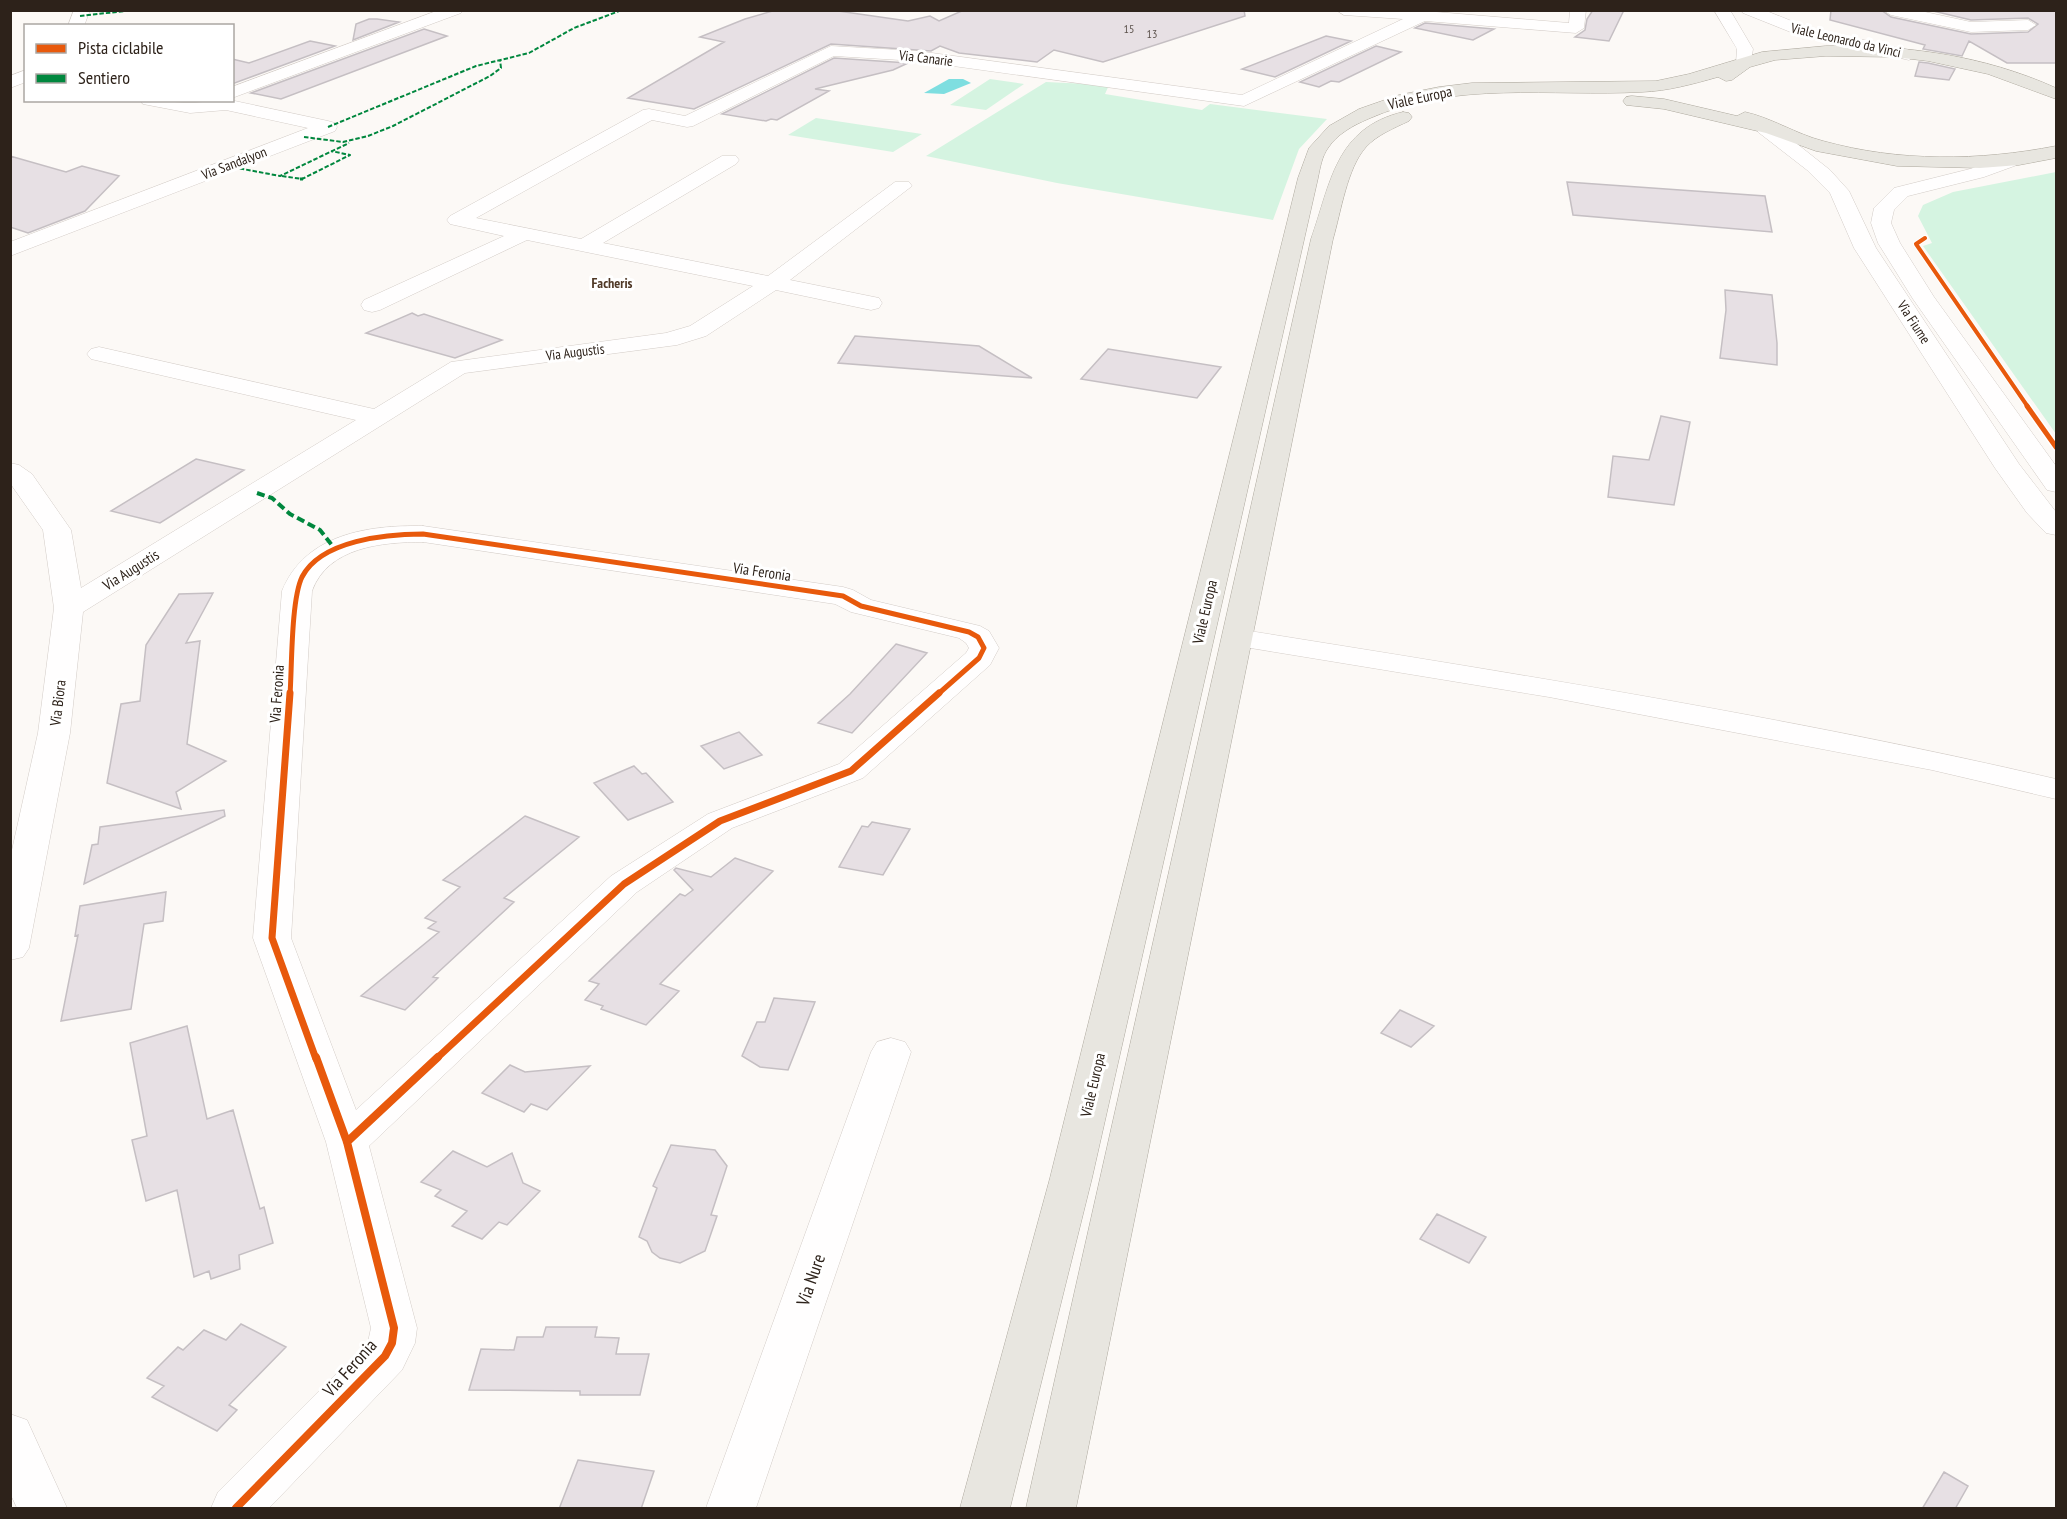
<svg xmlns="http://www.w3.org/2000/svg" width="2067" height="1519" viewBox="0 0 2067 1519" font-family="'PT Sans Narrow',sans-serif">
<style>
.green{fill:#d5f4e1}
.water{fill:#7edee0}
.building{fill:#e7e0e4;stroke:#c5bfc3;stroke-width:1.5}
.lines{fill:none;stroke-linecap:round;stroke-linejoin:round}
.street-casing{stroke:#d3ccc7;stroke-width:1}
.secondary-casing{stroke:#d3ccc7;stroke-width:1}
.primary-casing{stroke:#ada89d;stroke-width:1}
.street{fill:#fffefe;fill-rule:evenodd}
.secondary{fill:#fffefe;fill-rule:evenodd}
.primary{fill:#e8e6e0;fill-rule:evenodd}
.quiet-far2{stroke:#00873e;stroke-width:2;stroke-dasharray:4.5 2;stroke-linecap:butt}
.quiet-far1{stroke:#00873e;stroke-width:3;stroke-dasharray:6 3;stroke-linecap:butt}
.quiet{stroke:#00873e;stroke-width:4;stroke-dasharray:8 4;stroke-linecap:butt}
.cycleway-far3-casing{stroke:#fff;stroke-width:6}
.cycleway-far2-casing{stroke:#fff;stroke-width:8}
.cycleway-far1-casing{stroke:#fff;stroke-width:10}
.cycleway-casing{stroke:#fff;stroke-width:12}
.cycleway-far3{stroke:#e8590c;stroke-width:4}
.cycleway-far2{stroke:#e8590c;stroke-width:5}
.cycleway-far1{stroke:#e8590c;stroke-width:7}
.cycleway{stroke:#e8590c;stroke-width:8}
.labels{text-anchor:middle;stroke-width:6;stroke-linejoin:round;paint-order:stroke}
.number-label{font-size:12px;fill:#5c524c}
.far-street-label{font-size:14px;fill:#2d221a;stroke:#fff}
.far-neighbourhood-label{font-size:14px;font-weight:bold;fill:#4f3826;stroke:#fff}
.street-label{font-size:15px;fill:#2d221a;stroke:#fff}
.near-street-label{font-size:18px;fill:#2d221a;stroke:#fff}
</style>
<rect width="100%" height="100%" fill="#fcf9f6"/>
<!-- green -->
<path class="green" d="M990 79 1024 84 986 110 950 105Z
M1046 82 1109 85 1105 94 1202 110 1210 104 1327 119 1299 149 1273 220 1057 183 926 156Z
M816 118 922 134 893 152 788 135Z
M2056 172V434L1923 246 1932 243 1918 216 1923 205 1953 192Z"/>
<!-- water -->
<path class="water" d="M949 79H963L971 83 944 94 924 93Z"/>
<!-- building -->
<path class="building" d="M776 10H831L908 21 930 16 939 21 964 10H1244L1245 16 1103 62 1054 50 1037 62 959 53 940 46 931 51 831 44 694 109 628 98 724 42 700 37 745 19Z
M1593 10H1624L1609 41 1575 37 1585 30 1587 19Z
M1831 10H1881L1891 17 1971 34 2028 32 2038 24 2028 18 1971 20 1929 10H2056V63H2007L1969 41 1962 56 1923 49 1925 45 1830 20Z
M369 19H377L399 22 353 40 356 24Z
M1425 23 1494 29 1473 40 1415 28Z
M424 29 447 36 281 99 251 93Z
M1326 36 1351 41 1275 77 1242 69Z
M310 41 335 46 232 84V59L249 63Z
M1376 46 1401 52 1339 82 1331 81 1319 87 1300 82Z
M834 58 908 63 893 70 815 89 829 91 777 120 771 119 766 121 722 114Z
M1919 62 1928 63 1955 69 1949 80 1915 76Z
M10 156 66 172 82 166 119 176 85 211 28 233 10 227Z
M1567 182 1765 196 1772 232 1573 215Z
M1725 290 1772 295 1777 343V365L1720 358 1726 310Z
M412 313 418 316 424 314 502 340 455 358 366 333Z
M855 336 979 346 1032 378 838 363Z
M1108 349 1221 367 1197 398 1081 379Z
M1661 416 1690 422 1674 505 1608 497 1613 456 1649 460Z
M196 459 244 470 160 523 111 511Z
M213 593 186 643 200 641 187 744 226 761 176 792 181 809 107 783 121 704 140 701 146 645 179 594Z
M896 644 927 653 852 733 818 723 850 694Z
M739 732 762 755 724 769 701 746Z
M634 766 642 774 646 773 673 802 628 820 594 783Z
M224 810 225 816 84 884 92 845 98 844 100 827Z
M525 816 579 837 504 898 514 902 433 977 438 978 405 1010 361 996 439 932 428 928 436 922 425 918 460 887 443 880Z
M872 822 910 829 883 875 839 867 862 826 868 827Z
M735 858 773 871 660 984 679 991 646 1025 601 1009 603 1006 585 1000 599 984 589 981 680 894 685 896 693 890 674 870 676 868 711 877Z
M166 892 163 921 144 924 131 1009 61 1021 78 935 75 936 80 906Z
M774 998 815 1002 788 1070 760 1067 742 1056 757 1022H765Z
M1400 1010 1434 1026 1411 1047 1381 1033Z
M187 1026 207 1119 233 1110 260 1209 264 1207 273 1243 239 1255 240 1269 211 1279 209 1271 194 1277 177 1190 146 1201 132 1140 147 1136 130 1043Z
M510 1065 525 1072 590 1066 547 1110 531 1104 524 1112 482 1093Z
M671 1145 715 1150 727 1166 711 1215 717 1216 705 1251 680 1263 660 1258 652 1252 647 1241 639 1237 657 1188 653 1186Z
M453 1151 487 1167 512 1153 523 1183 540 1191 507 1225 499 1222 482 1239 452 1226 467 1211 435 1196 441 1190 421 1182Z
M1437 1214 1486 1237 1469 1263 1420 1239Z
M241 1324 286 1347 229 1405 237 1410 217 1431 152 1397 164 1386 147 1378 178 1347 183 1350 204 1330 226 1340Z
M546 1327H597L595 1337 619 1338 616 1354H649L640 1395H580V1391L469 1390 481 1349 514 1350 517 1337H543Z
M578 1460 654 1471 641 1509H559Z
M1944 1472 1968 1486 1955 1509H1922Z"/>
<g class="lines">
<!-- street casing -->
<g class="street-casing">
<path id="street" d="M74 10H90L84 26H68Z
M439 10H463L461 13 232 98V87Z
M1336 10H1412L1569 23 1570 10H1586L1584 28 1576 33 1425 21 1244 106 917 61 834 56 693 126 687 127 652 120 476 218 581 239 722 156H736L739 160 736 164 603 243 768 276 895 182H909L912 186 790 280 879 298 882 303 879 308 871 310 776 290 706 336 677 345 465 373 83 612 70 733 29 948 23 957 10 960V859L38 733 54 608 43 530 10 483V463L19 465 32 474 71 530 81 588 356 420 91 359 87 354 91 349 99 347 374 409 451 362 666 333 690 326 753 286 527 240 380 310 372 312 364 310 361 305 364 300 504 236 450 224 447 220 450 216 643 110 649 109 685 116 831 46 917 51 1242 95 1403 19 1344 15Z
M1883 10H1916L1971 22 2028 20 2036 25 2028 30 1971 32 1891 15Z
M26 70V82L10 88V76Z
M140 100 190 103 230 100 328 121 335 123 337 127 335 131 10 256V242L308 128 226 110 190 113 143 104Z
M423 526 843 587 853 590 871 600 980 626 989 631 999 648 990 665 863 778 732 828 637 892 369 1146 417 1328 415 1343 402 1370 269 1508H211L218 1492 368 1342 371 1328 326 1142 253 938 282 591C305 534 368 525 423 526ZM423 542 835 604 851 612 959 638 966 643 969 648 966 653 839 764 708 814 611 876 356 1110 291 938 312 591C328 547 382 542 423 542Z
M1237 629C1511 673 1786 716 2056 779V799L1932 770 1549 697 1226 644 1222 638 1226 632Z
M891 1038 905 1042 911 1052 756 1508H706L871 1052 877 1042Z
M10 1414 27 1420 67 1508H17L10 1493Z"/>
</g>
<!-- secondary casing -->
<g class="secondary-casing">
<path id="secondary" d="M1714 10H1730L1753 49 1750 67H1738L1736 63 1737 49Z
M1741 10H1764L1809 28 1909 50 1917 55 1909 60 1798 35 1743 13Z
M1765 122 1772 124 1830 170 1849 191 1876 248 2019 464 2056 512V535L2046 533 2027 513 1995 468 1854 248 1830 193 1807 170 1758 132 1756 128 1758 124Z
M2010 155 2017 157 2020 161 2017 165 1984 177 1908 196 1894 210 1891 223 1900 243 1934 297 2056 466V492L2047 490 1913 299 1878 243 1871 223 1874 208 1894 188 1970 169Z"/>
</g>
<!-- primary casing -->
<g class="primary-casing">
<path id="primary" d="M1826 46C1906 45 1983 55 2056 88V99L1988 74 1928 61 1894 57 1826 56 1775 60 1750 67 1732 80 1726 81 1718 77C1693 84 1668 91 1642 92 1551 97 1455 80 1368 119 1354 125 1337 134 1328 148 1322 156 1320 168 1318 178L1092 1178 1010 1508H960L1050 1178 1298 178 1309 148 1329 126 1359 109 1399 95 1439 87 1472 83 1656 81 1689 74 1762 52Z
M1632 96 1664 99 1737 116 1745 112C1772 118 1796 134 1823 141 1899 162 1979 161 2056 146V158L2019 165 1980 168 1897 166 1816 151 1766 133 1664 109 1626 105 1623 101 1626 97Z
M1403 112 1409 113 1412 117 1409 121C1394 128 1377 135 1366 147 1347 168 1341 212 1333 239L1076 1508H1026L1311 239C1331 183 1335 128 1403 112Z"/>
</g>
<!-- street -->
<use href="#street" class="street"/>
<!-- secondary -->
<use href="#secondary" class="secondary"/>
<!-- primary -->
<use href="#primary" class="primary"/>
<!-- quiet-far2 -->
<path class="quiet-far2" d="M80 16 134 10
M328 127 476 66 529 53 574 28 622 10
M304 137 343 142 368 136 393 126 490 76 501 68 500 60
M227 166 280 176 349 143
M282 176 302 179 350 155 331 151"/>
<!-- quiet-far1 -->
<path class="quiet-far1" d="M300 179H303"/>
<!-- quiet -->
<path class="quiet" d="M257 493 272 498 290 514 320 530 335 549"/>
<!-- cycleway-far3 casing -->
<g class="cycleway-far3-casing">
<path id="cycleway-far3" d="M1925 238 1916 244 2028 407"/>
</g>
<!-- cycleway-far2 casing -->
<g class="cycleway-far2-casing">
<path id="cycleway-far2" d="M2027 406 2056 447
M290 695C292 666 291 600 302 577 321 540 387 534 423 534L843 596 861 606 969 632 978 637 984 648 979 658 937 695"/>
</g>
<!-- cycleway-far1 casing -->
<g class="cycleway-far1-casing">
<path id="cycleway-far1" d="M290 693 272 938 316 1059
M436 1059 624 884 720 821 851 771 939 693"/>
</g>
<!-- cycleway casing -->
<g class="cycleway-casing">
<path id="cycleway" d="M316 1057 347 1142
M347 1142 438 1057
M236 1508 385 1356 392 1343 394 1328 347 1142"/>
</g>
<!-- cycleway-far3 -->
<use href="#cycleway-far3" class="cycleway-far3"/>
<!-- cycleway-far2 -->
<use href="#cycleway-far2" class="cycleway-far2"/>
<!-- cycleway-far1 -->
<use href="#cycleway-far1" class="cycleway-far1"/>
<!-- cycleway -->
<use href="#cycleway" class="cycleway"/>
</g>
<g class="labels">
<!-- number labels -->
<g class="number-label">
<text x="1129" y="33">15</text>
<text x="1152" y="38">13</text>
</g>
<!-- far-street labels -->
<g class="far-street-label">
<text transform="translate(1846 40) rotate(13)" y="5">Viale Leonardo da Vinci</text>
<text transform="translate(926 58) rotate(7)" y="5">Via Canarie</text>
<text transform="translate(234 163) rotate(-21)" y="5">Via Sandalyon</text>
<text transform="translate(1914 322) rotate(57)" y="5">Via Fiume</text>
<text transform="translate(575 352) rotate(-7)" y="5">Via Augustis</text>
</g>
<!-- far-neighbourhood labels -->
<g class="far-neighbourhood-label">
<text x="612" y="288">Facheris</text>
</g>
<!-- street labels -->
<g class="street-label">
<text transform="translate(1420 98) rotate(-12)" y="5">Viale Europa</text>
<text transform="translate(131 570) rotate(-32)" y="5">Via Augustis</text>
<text transform="translate(762 572) rotate(8)" y="5">Via Feronia</text>
<text transform="translate(1205 612) rotate(-77)" y="5">Viale Europa</text>
<text transform="translate(277 694) rotate(-86)" y="5">Via Feronia</text>
<text transform="translate(58 703) rotate(-83)" y="5">Via Biora</text>
<text transform="translate(1093 1085) rotate(-77)" y="5">Viale Europa</text>
</g>
<!-- near-street labels -->
<g class="near-street-label">
<text transform="translate(811 1280) rotate(-71)" y="6">Via Nure</text>
<text transform="translate(350 1368) rotate(-48)" y="6">Via Feronia</text>
</g>
</g>
<!-- border -->
<rect width="2067" height="1519" fill="none" stroke="#2d221a" stroke-width="24"/>
<!-- legend -->
<rect x="24" y="24" width="210" height="78" fill="#ffffff" stroke="#aba7a3" stroke-width="1.5"/>
<rect x="36" y="44" width="30" height="9" fill="#e8590c" stroke="#aba7a3" stroke-width="1.5"/>
<text x="78" y="54" font-size="18" fill="#2d221a">Pista ciclabile</text>
<rect x="36" y="74" width="30" height="9" fill="#00873e" stroke="#aba7a3" stroke-width="1.5"/>
<text x="78" y="84" font-size="18" fill="#2d221a">Sentiero</text>
</svg>
